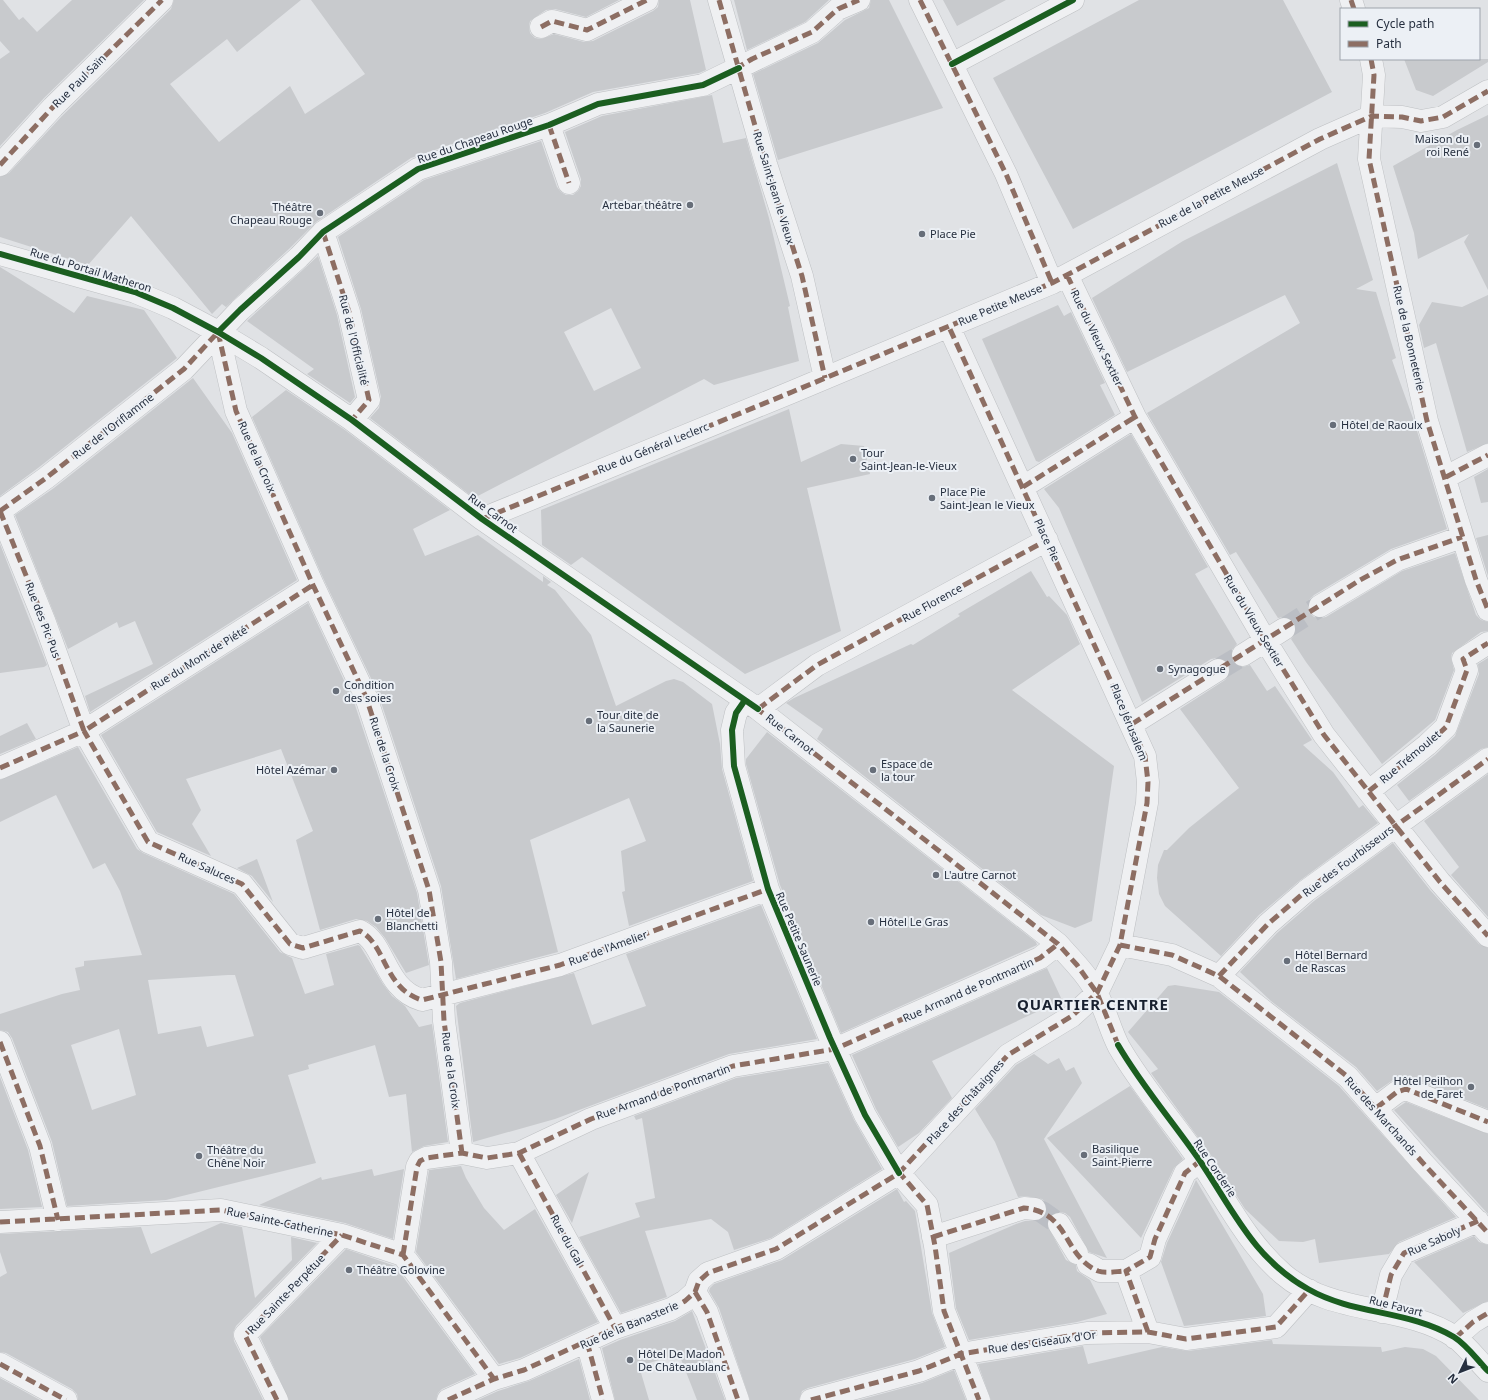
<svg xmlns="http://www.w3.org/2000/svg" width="1488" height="1400" viewBox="0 0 1488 1400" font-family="'Noto Sans',sans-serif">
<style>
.building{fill:#c8cacd;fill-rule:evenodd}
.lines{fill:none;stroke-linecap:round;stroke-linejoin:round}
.minor-tunnel{stroke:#bbbec4;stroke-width:22;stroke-dasharray:22 11;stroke-linecap:butt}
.minor-casing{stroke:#bec0c3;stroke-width:23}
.minor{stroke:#eff0f2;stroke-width:22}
.quiet{stroke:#8d6e63;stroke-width:5;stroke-dasharray:10 5;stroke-linecap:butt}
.cycleway-casing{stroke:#ecf0f5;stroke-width:8}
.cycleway{stroke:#1b5e20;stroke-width:6}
.poi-dot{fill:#676e79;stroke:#ecf0f5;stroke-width:1.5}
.labels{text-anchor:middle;stroke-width:4;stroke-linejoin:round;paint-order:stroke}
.street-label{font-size:11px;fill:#262f3f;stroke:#ecf0f5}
.poi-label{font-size:11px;fill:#262f3f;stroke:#ecf0f5;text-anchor:start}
.district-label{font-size:15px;font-weight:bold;letter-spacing:1px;fill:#18202f;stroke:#ecf0f5}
</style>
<rect width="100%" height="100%" fill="#e0e2e5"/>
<!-- building -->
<path class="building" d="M0 0H3L19 20 23 17 37 32 72 0H144L44 98 0 146V59L10 52 0 41Z
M174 0H301L237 52 227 39 170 84 219 142 290 86 305 114 365 74 311 0H619L586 17 555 9 546 10 530 21 529 26 530 33 535 38 541 39 554 34 584 42 593 41 653 11 658 7 659 0H690L706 70 699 73 593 92 545 113 411 158 316 222 290 248 226 307 222 304 212 314 131 216 88 265 0 237V177L9 173 62 116 171 9Z
M734 0H829L805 22 747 50Z
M871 0H889L943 108 778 160 753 74 818 43 845 20 869 8Z
M943 0H1006L957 26Z
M1139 0H1283L1332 92 1073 229 993 78Z
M1404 59H1488V62L1433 96 1416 90Z
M712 95 723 143 746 138 769 218 790 306 788 307 799 361 714 385 704 379 474 498 370 418 379 408 381 397 361 309 338 237 424 180 541 141 557 187 561 192 566 195H573L578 191 581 186V179L565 132 602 116ZM611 308 641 368 594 391 564 332Z
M1488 115V290L1464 242 1469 234 1418 259 1414 233 1393 166 1457 130Z
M1337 163 1373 280 1356 289 1376 292 1396 358 1392 360 1414 421 1447 529 1391 549 1314 595 1309 600 1308 607 1309 612 1314 617 1321 618 1326 617 1402 571 1455 553 1476 615 1481 620 1488 622V631L1481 632 1452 653 1451 658 1454 670 1435 720 1382 764 1306 662 1291 639 1295 634 1296 629 1294 622 1289 618 1283 617 1278 618 1236 552 1230 555 1147 413 1300 323 1285 295 1127 372 1092 298 1183 241Z
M318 256 337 315 355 397 350 403 307 374 314 369 247 321Z
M0 267 74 313 87 296 144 310 177 358 38 468 0 496Z
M1488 295V443L1467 452 1436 343 1424 348 1419 325 1432 302 1462 307Z
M1058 305 1064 316 1071 312 1105 383 1100 385 1115 415 1039 462 1036 461 982 339Z
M193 378 232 433 297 580 90 712 85 696 153 664 135 621 119 628 117 622 68 649 15 515 54 488Z
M286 390 345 430 450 510 413 529 425 556 478 535 543 582V576L551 582 547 585 555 590 591 635 616 706 666 681 674 679 683 682 712 704 720 744 722 769 753 881 629 926 622 892 625 891 621 851 646 841 629 798 530 840 558 952 456 979 441 886 378 693 324 580 252 417Z
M789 409 801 462 841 444 864 446 870 474 807 488 841 631 745 674 582 557 571 565 542 545 541 510Z
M1131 434 1208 567 1195 574 1237 644 1232 650 1231 656 1233 662 1237 666 1243 667 1250 665 1267 691 1275 686 1312 740 1303 745 1333 772 1359 808 1363 805 1378 823 1298 882 1259 915 1221 956 1165 906 1159 894 1157 878 1158 865 1164 850H1167L1189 828 1239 788 1180 709 1225 680 1229 675 1230 669 1229 664 1223 659 1217 658 1211 659 1142 702 1059 508 1044 489Z
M1488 469V502L1481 503 1474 477Z
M1488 535V576L1476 538Z
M0 544 47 665 44 667 0 673Z
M1031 571 1047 597 1049 596 1067 615 1080 644 1012 690 1114 766 1092 921 1075 928 1041 915 817 739 823 729 786 703 794 698 911 644 913 645 960 616 958 614Z
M308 603 354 702 417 893 429 965 406 973 385 938 376 927 367 921 356 919 320 930 296 840 313 831 281 749 186 779 201 810 192 824 211 856 157 832 101 735Z
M1488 658V747L1481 749 1409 801 1397 785 1435 755 1455 736 1479 674 1478 664Z
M27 723 36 739 0 754V736Z
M767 732 1036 942 1037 945 841 1033 780 885 746 764V759Z
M78 747 137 849 143 853 234 894 280 952 292 958 305 994 334 985 326 954 358 945 360 946 383 984 392 996 405 1006 419 1027 432 1024 448 1142 424 1146 412 1152 406 1094 389 1097 375 1045 308 1065 309 1069 288 1075 316 1163 166 1200 67 1206 52 1142 12 1038 8 1032 0 1030V1014L62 994 80 990 75 968 84 966V961L142 955 120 891 105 863 93 869 56 795 0 822V780ZM228 975H235L254 1036 207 1047 201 1026 158 1034 148 980ZM119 1029 136 1095 92 1110 71 1045Z
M1488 774V917L1451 875 1459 867 1424 821Z
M1393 843 1430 890 1479 944 1488 948V1109L1410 1077H1402L1393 1080 1377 1091 1356 1067 1271 1001 1240 972 1277 933 1314 901Z
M257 859 273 902 252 876 237 868Z
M761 905 817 1039 729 1054 555 1119 473 1142 456 1006 460 1003 574 973 592 1025 646 1006 626 954Z
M1047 968 1062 1000 932 1061 952 1098 919 1133 898 1147 876 1109 852 1055Z
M1175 985 1219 992 1339 1086 1456 1217 1399 1242 1389 1254 1319 1263 1315 1239 1303 1242 1279 1241 1245 1209 1210 1154 1151 1073 1158 1069 1128 1032 1168 986Z
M1034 1054 1048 1064 1059 1058 1066 1071 1074 1067 1082 1083 1044 1139 1107 1258 1089 1252 1070 1217 1065 1213 1059 1212 1053 1213 1048 1218 1047 1225 1066 1260 1076 1265 1077 1271 1090 1280 1107 1314 1077 1322 969 1340 956 1308 949 1253 1016 1224 1025 1221 1040 1220 1045 1216 1047 1211 1046 1203 1042 1199 1025 1196 1018 1197 995 1142 975 1109 1016 1065Z
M828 1063 854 1120 882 1169 771 1238 734 1250 728 1232 711 1219 645 1231 667 1297 621 1313 579 1237 640 1217 635 1203 655 1198 642 1118 636 1120 634 1116 736 1078Z
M0 1077 28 1150 42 1207 0 1209Z
M1130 1086 1183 1159 1174 1168 1141 1238 1047 1138Z
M1406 1102 1488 1134V1214L1394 1110Z
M461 1166 466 1178 484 1208 504 1230 535 1209 598 1322 520 1358 499 1364 416 1252 429 1170Z
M372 1169 374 1176 404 1169 393 1239 345 1223 259 1205 321 1177 322 1180Z
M589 1172 572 1223 556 1195Z
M1196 1180 1263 1294 1266 1316 1184 1326 1161 1262 1167 1243Z
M897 1189 904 1202 906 1201 915 1211 932 1313 945 1347 915 1359 808 1388 802 1391 799 1400H750L719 1308 709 1291 710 1288 714 1284 782 1260Z
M221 1223 242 1227 255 1298 292 1260 291 1237 317 1243 236 1326 233 1333 234 1341 263 1400H78L77 1394 72 1389 6 1353 0 1352V1277L7 1273 0 1252V1234L141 1227 151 1254Z
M1474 1236 1479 1242 1488 1245V1301L1463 1313 1414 1262Z
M346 1249 395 1266 475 1374 442 1389 438 1393 436 1400H289L260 1337Z
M692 1311 725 1400H697L679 1354 639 1366 649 1400H615L602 1348 620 1340 675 1321Z
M1272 1340 1273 1344 1381 1347 1382 1352 1405 1347 1423 1349 1436 1356 1479 1400H991L978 1364 1083 1346 1088 1364 1162 1347 1188 1351Z
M579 1359 590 1400H478L498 1391 529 1381Z
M954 1370 966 1400H859L922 1383Z
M0 1378 40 1400H0Z"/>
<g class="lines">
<!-- minor-tunnel -->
<path class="minor-tunnel" d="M1284 629 1320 606
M1218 670 1243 655
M1035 1209 1042 1212 1059 1224"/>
<!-- minor casing -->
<g class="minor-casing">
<path id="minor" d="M719 0 766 164 802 276 825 378
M920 0 1006 174 1052 283
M1351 0 1354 9
M541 27 552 21 587 30 647 0
M1371 59 1374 75 1369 159 1427 421 1476 580 1488 610
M952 64 1073 0
M549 125 569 183
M0 165 53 107 162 0
M323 232 349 312 369 400 352 420
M0 254 135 292 173 308 218 332 261 358 352 420 482 519 758 709 1058 944C1071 959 1088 975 1097 994 1106 1011 1110 1030 1119 1047 1142 1087 1174 1123 1200 1161 1226 1200 1247 1243 1283 1274 1332 1316 1403 1303 1455 1337 1467 1346 1478 1361 1488 1371
M1067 275 1135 417 1265 640 1324 735 1440 882 1488 936
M218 332 236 411 313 585 366 697 429 890 441 962 444 1021 462 1153
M1446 477 1488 455
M1023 487 1135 417
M0 511 46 478 184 369 240 310 299 257 323 232 418 169 549 125 598 104 703 85 812 32 838 9 859 0
M0 511 44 620 84 731 313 585
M482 519 792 392 1052 283 1320 139 1372 116 1402 117 1421 121 1443 117 1488 91
M1320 606 1397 560 1462 537
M1243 655 1284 629
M745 700 736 713 732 730 734 766 768 889 830 1038 865 1115 899 1173 927 1205 935 1246 944 1311 979 1400
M758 709 817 665 1047 540
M1132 724 1218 670
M0 768 84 731 148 842 242 884 290 944 303 948 360 931C386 944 384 989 422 1000L560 965 768 889
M1369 791 1427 745 1446 727 1467 670 1463 659 1488 643
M1120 945 1172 955 1219 976 1348 1077 1422 1162 1488 1233
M1219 976 1268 924 1306 891 1488 759
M0 1042 40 1146 58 1220
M1376 1108 1397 1092 1406 1089 1488 1122
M519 1153 615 1328
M0 1222 221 1210 342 1235 403 1255 494 1379
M1059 1224 1077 1253
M933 1237 1024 1208 1035 1209
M403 1255 417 1167 420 1161 426 1158 462 1153 487 1158 519 1153 591 1119 733 1066 835 1049 1040 958 1058 944
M1088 1264 1100 1271H1126
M695 1292 707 1312 738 1400
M1382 1312 1391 1275 1404 1253 1478 1221
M1148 1332 1126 1271 1150 1257 1155 1239 1185 1173 1200 1161
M1455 1338 1473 1322 1488 1313
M587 1342 603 1400
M0 1364 66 1400
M277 1400 245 1335 342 1235
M448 1400 494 1379 524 1370 615 1328 671 1309 685 1301 695 1292 699 1281 708 1273 776 1249 899 1173 1008 1055 1072 1016 1097 993 1120 945 1147 803 1148 782 1145 756 949 327
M811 1400 919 1371 961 1354 1087 1333 1148 1332 1186 1339 1276 1327 1309 1290"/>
</g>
<!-- minor -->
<use href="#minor" class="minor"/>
<!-- quiet -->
<path class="quiet" d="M719 0 766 164 802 276 825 378
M920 0 1006 174 1052 283
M1351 0 1354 9
M541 27 552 21 587 30 647 0
M1371 59 1374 75 1369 159 1427 421 1476 580 1488 610
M735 69 752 59 812 32 838 9 859 0
M549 125 569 183
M0 165 53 107 162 0
M323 232 349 312 369 400 352 420
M1067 275 1135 417 1265 640 1324 735 1440 882 1488 936
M218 332 236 411 313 585 366 697 429 890 441 962 444 1021 462 1153
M1446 477 1488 455
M1023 487 1135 417
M0 511 46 478 184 369 220 330
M0 511 44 620 84 731 313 585
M482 519 792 392 1052 283 1320 139 1372 116 1402 117 1421 121 1443 117 1488 91
M755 707 1058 944 1077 965 1097 993 1119 1047
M758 709 817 665 1047 540
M1132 724 1360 580 1397 560 1462 537
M0 768 84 731 148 842 242 884 290 944 303 948 360 931C386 944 384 989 422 1000L560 965 768 889
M1369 791 1427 745 1446 727 1467 670 1463 659 1488 643
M1120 945 1172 955 1219 976 1348 1077 1422 1162 1488 1233
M1219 976 1268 924 1306 891 1488 759
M0 1042 40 1146 58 1220
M1376 1108 1397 1092 1406 1089 1488 1122
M519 1153 615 1328
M898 1171 927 1205 935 1246 944 1311 979 1400
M0 1222 221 1210 342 1235 403 1255 494 1379
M933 1237 1024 1208C1070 1212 1063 1256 1098 1271 1106 1274 1118 1271 1126 1271
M403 1255 417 1167 420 1161 426 1158 462 1153 487 1158 519 1153 591 1119 733 1066 835 1049 1040 958 1058 944
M695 1292 707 1312 738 1400
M1382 1312 1391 1275 1404 1253 1478 1221
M1148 1332 1126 1271 1150 1257 1155 1239 1185 1173 1200 1161
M1455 1338 1473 1322 1488 1313
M587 1342 603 1400
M0 1364 66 1400
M277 1400 245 1335 342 1235
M448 1400 494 1379 524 1370 615 1328 671 1309 685 1301 695 1292 699 1281 708 1273 776 1249 899 1173 1008 1055 1072 1016 1097 993 1120 945 1147 803 1148 782 1145 756 949 327
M811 1400 919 1371 961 1354 1087 1333 1148 1332 1186 1339 1276 1327 1309 1290"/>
<!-- cycleway casing -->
<g class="cycleway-casing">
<path id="cycleway" d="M952 64 1073 0
M0 254 135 292 173 308 218 332 261 358 352 420 482 519 758 709
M218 332 240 310 299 257 323 232 418 169 549 125 598 104 703 85 739 68
M745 700 736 713 732 730 734 766 768 889 830 1038 865 1115 899 1173
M1118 1045C1142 1086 1173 1122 1200 1161 1233 1210 1254 1259 1308 1289 1353 1315 1409 1310 1454 1337 1467 1345 1478 1361 1488 1371"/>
</g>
<!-- cycleway -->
<use href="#cycleway" class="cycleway"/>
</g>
<!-- markers -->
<g class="poi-dot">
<circle cx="1477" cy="145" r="4"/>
<circle cx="690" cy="205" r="4"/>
<circle cx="320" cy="213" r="4"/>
<circle cx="922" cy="234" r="4"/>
<circle cx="1333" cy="425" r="4"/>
<circle cx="853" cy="459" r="4"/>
<circle cx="932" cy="498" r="4"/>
<circle cx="1160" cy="669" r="4"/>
<circle cx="336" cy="691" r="4"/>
<circle cx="589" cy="721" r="4"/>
<circle cx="334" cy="770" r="4"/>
<circle cx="873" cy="770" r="4"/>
<circle cx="936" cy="875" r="4"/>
<circle cx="378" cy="919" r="4"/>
<circle cx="871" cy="922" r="4"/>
<circle cx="1287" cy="961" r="4"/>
<circle cx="1471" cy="1087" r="4"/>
<circle cx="1084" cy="1155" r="4"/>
<circle cx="199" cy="1156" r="4"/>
<circle cx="349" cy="1270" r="4"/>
<circle cx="630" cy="1360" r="4"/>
</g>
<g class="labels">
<!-- street labels -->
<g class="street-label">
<text transform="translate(79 81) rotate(-45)" y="4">Rue Paul Saïn</text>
<text transform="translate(475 140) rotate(-19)" y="4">Rue du Chapeau Rouge</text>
<text transform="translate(774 188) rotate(73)" y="4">Rue Saint-Jean le Vieux</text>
<text transform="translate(1211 197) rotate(-28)" y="4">Rue de la Petite Meuse</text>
<text transform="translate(91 270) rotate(17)" y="4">Rue du Portail Matheron</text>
<text transform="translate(1000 305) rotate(-23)" y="4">Rue Petite Meuse</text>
<text transform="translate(1097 338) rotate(64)" y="4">Rue du Vieux Sextier</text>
<text transform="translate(1409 338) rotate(77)" y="4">Rue de la Bonneterie</text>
<text transform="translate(354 340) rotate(76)" y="4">Rue de l'Officialité</text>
<text transform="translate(113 426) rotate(-38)" y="4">Rue de l'Oriflamme</text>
<text transform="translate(653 448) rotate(-22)" y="4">Rue du Général Leclerc</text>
<text transform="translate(257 457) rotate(66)" y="4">Rue de la Croix</text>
<text transform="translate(493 513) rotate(36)" y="4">Rue Carnot</text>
<text transform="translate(1047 540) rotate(65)" y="4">Place Pie</text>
<text transform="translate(932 603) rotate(-29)" y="4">Rue Florence</text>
<text transform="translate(43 620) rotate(69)" y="4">Rue des Pic Pus</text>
<text transform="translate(1254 621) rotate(59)" y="4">Rue du Vieux Sextier</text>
<text transform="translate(199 658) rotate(-32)" y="4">Rue du Mont de Piété</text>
<text transform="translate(1129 722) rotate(68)" y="4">Place Jérusalem</text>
<text transform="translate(790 734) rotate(38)" y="4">Rue Carnot</text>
<text transform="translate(385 754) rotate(72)" y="4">Rue de la Croix</text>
<text transform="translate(1410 757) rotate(-40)" y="4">Rue Trémoulet</text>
<text transform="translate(1348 861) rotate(-37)" y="4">Rue des Fourbisseurs</text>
<text transform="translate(207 868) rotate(24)" y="4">Rue Saluces</text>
<text transform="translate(799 939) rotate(67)" y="4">Rue Petite Saunerie</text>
<text transform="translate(608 948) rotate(-20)" y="4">Rue de l'Amelier</text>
<text transform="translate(968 990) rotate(-24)" y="4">Rue Armand de Pontmartin</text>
<text transform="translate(451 1070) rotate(82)" y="4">Rue de la Croix</text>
<text transform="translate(663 1092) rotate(-20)" y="4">Rue Armand de Pontmartin</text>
<text transform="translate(965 1102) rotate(-48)" y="4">Place des Châtaignes</text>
<text transform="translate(1381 1116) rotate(48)" y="4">Rue des Marchands</text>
<text transform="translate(1215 1168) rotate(56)" y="4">Rue Corderie</text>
<text transform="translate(280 1222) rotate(12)" y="4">Rue Sainte-Catherine</text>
<text transform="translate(567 1240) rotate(61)" y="4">Rue du Gal</text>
<text transform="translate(1434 1241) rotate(-24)" y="4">Rue Saboly</text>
<text transform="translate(286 1294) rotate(-46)" y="4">Rue Sainte-Perpétue</text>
<text transform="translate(1396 1306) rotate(14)" y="4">Rue Favart</text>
<text transform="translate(629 1325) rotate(-23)" y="4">Rue de la Banasterie</text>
<text transform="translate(1042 1342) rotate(-8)" y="4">Rue des Ciseaux d'Or</text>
</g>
<!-- poi labels -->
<g class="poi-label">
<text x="1469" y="143" text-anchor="end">Maison du<tspan x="1469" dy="13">roi René</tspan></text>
<text x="682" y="209" text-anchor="end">Artebar théâtre</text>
<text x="312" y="211" text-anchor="end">Théâtre<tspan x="312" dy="13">Chapeau Rouge</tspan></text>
<text x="930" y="238">Place Pie</text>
<text x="1341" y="429">Hôtel de Raoulx</text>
<text x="861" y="457">Tour<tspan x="861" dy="13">Saint-Jean-le-Vieux</tspan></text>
<text x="940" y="496">Place Pie<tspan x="940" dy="13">Saint-Jean le Vieux</tspan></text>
<text x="1168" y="673">Synagogue</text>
<text x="344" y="689">Condition<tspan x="344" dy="13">des soies</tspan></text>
<text x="597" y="719">Tour dite de<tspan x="597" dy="13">la Saunerie</tspan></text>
<text x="881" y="768">Espace de<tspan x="881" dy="13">la tour</tspan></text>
<text x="326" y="774" text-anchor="end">Hôtel Azémar</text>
<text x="944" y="879">L'autre Carnot</text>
<text x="386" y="917">Hôtel de<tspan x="386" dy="13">Blanchetti</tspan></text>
<text x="879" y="926">Hôtel Le Gras</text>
<text x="1295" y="959">Hôtel Bernard<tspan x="1295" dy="13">de Rascas</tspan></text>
<text x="1463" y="1085" text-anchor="end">Hôtel Peilhon<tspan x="1463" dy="13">de Faret</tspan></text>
<text x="1092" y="1153">Basilique<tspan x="1092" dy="13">Saint-Pierre</tspan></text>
<text x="207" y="1154">Théâtre du<tspan x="207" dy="13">Chêne Noir</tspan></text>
<text x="357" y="1274">Théâtre Golovine</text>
<text x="638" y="1358">Hôtel De Madon<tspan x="638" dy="13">De Châteaublanc</tspan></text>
</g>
<!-- district labels -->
<g class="district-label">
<text x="1093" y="1010">QUARTIER CENTRE</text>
</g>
</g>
<!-- legend -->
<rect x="1340" y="8" width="140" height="52" fill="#ecf0f5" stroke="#9da3ac"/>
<rect x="1348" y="21" width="20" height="6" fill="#1b5e20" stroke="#9da3ac"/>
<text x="1376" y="28" font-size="12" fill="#262f3f">Cycle path</text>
<rect x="1348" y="41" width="20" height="6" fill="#8d6e63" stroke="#9da3ac"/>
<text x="1376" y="48" font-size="12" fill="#262f3f">Path</text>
<!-- north arrow -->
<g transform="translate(1460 1372) rotate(227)" stroke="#ecf0f5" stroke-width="3" paint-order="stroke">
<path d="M0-3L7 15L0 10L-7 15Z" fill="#262f3f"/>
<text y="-6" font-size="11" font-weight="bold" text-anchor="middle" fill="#262f3f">N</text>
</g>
</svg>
